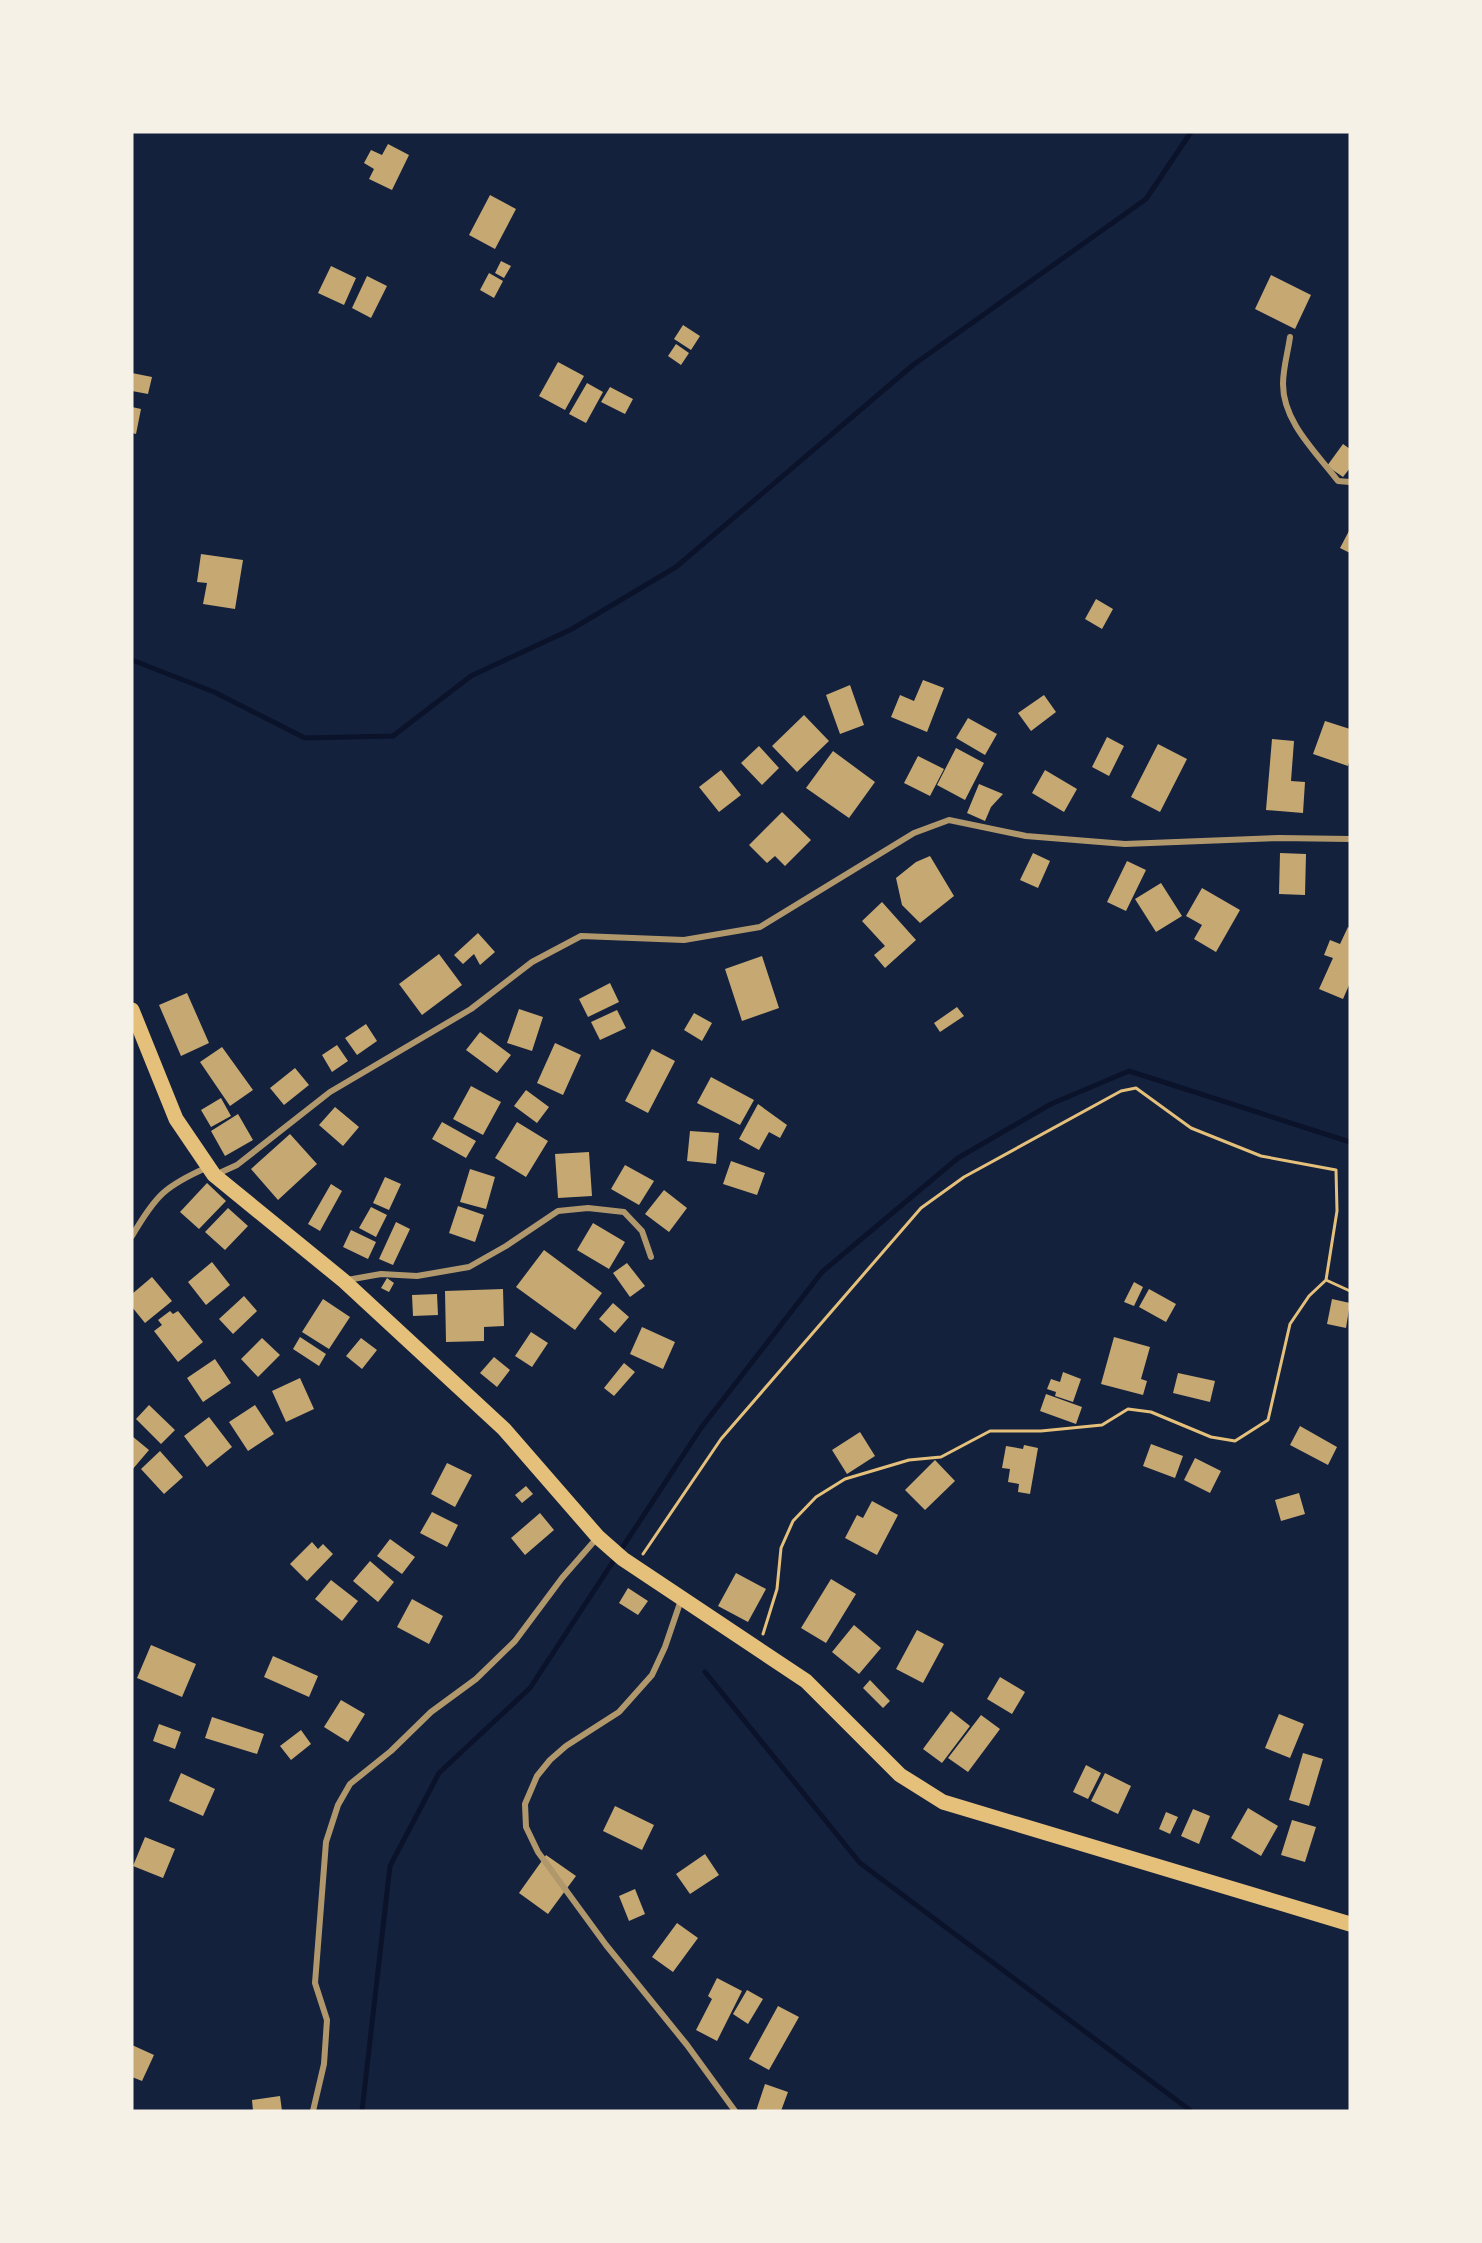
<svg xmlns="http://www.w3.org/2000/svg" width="1482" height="2243" viewBox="0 0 1482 2243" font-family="'IBM Plex Sans',sans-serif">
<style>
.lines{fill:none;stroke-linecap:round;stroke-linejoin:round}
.stream{stroke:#0b132b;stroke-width:5}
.building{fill:#c6a872}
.path{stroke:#e5c07b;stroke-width:3}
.minor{stroke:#b1986c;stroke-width:6}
.primary{stroke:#e5c07b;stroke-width:15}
</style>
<rect width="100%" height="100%" fill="#14213d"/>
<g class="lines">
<!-- stream -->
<path class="stream" d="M132 660 214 692 305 738 393 736 471 676 572 629 676 567 913 365 1146 199 1191 132
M705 1672 860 1863 1191 2111
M362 2111 390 1866 439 1773 530 1688 701 1428 822 1272 958 1158 1051 1104 1129 1071 1350 1142"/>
</g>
<!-- building -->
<path class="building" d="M388 144 409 155 392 190 369 179 374 169 364 163 371 150 382 155Z
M490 195 516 209 495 249 469 235Z
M501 261 511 266 504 278 495 273Z
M331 266 356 278 344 305 318 293Z
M489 273 503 281 494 298 480 290Z
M1271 275 1311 295 1295 329 1255 309Z
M367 276 387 286 371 318 352 308Z
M683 325 700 336 691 350 674 339Z
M676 344 689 353 681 365 668 356Z
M558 362 584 376 565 410 539 396Z
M132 373 152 377 148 394 132 391Z
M587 383 603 392 586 423 569 414Z
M610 387 633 399 625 414 601 402Z
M132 407 141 409 136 434 132 433Z
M1343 444 1350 449V468L1343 477 1327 466Z
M1350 529V553L1340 548Z
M201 554 243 560 235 609 203 604 207 583 197 582Z
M1096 599 1113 609 1102 629 1085 619Z
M923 680 944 688 927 732 891 717 900 695 914 701Z
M850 685 864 725 840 734 826 695Z
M1044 695 1056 712 1031 731 1018 713Z
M804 715 829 741 797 772 772 746Z
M968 718 997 734 985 755 956 738Z
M1325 721 1350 729V759L1348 766 1313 754Z
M1107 737 1124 746 1109 776 1092 767Z
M1272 739 1294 741 1291 781 1305 782 1303 813 1266 810Z
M1158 744 1187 759 1160 812 1131 797Z
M759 746 779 768 762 785 741 763Z
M956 748 984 763 965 800 937 785Z
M833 751 875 782 849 818 806 788Z
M918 756 944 769 930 796 904 783Z
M721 770 741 795 719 812 699 787Z
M1045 770 1077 789 1064 812 1032 793Z
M979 784 1003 794 991 807 985 821 967 813Z
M782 812 811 840 785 866 775 856 767 863 749 845Z
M1033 853 1050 861 1038 888 1020 880Z
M1280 853 1306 854 1305 895 1279 894Z
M930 856 954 896 920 923 902 905 896 878 916 862Z
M1127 861 1146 870 1126 911 1107 902Z
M1161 883 1182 916 1156 932 1135 899Z
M1202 888 1240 910 1216 952 1194 939 1202 925 1186 916Z
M882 902 916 940 885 968 874 955 885 946 862 921Z
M1348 927 1350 928V983L1343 999 1319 989 1333 958 1324 955 1330 940 1340 944Z
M478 933 495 952 480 965 474 954 463 964 454 955Z
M439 954 462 985 422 1015 399 984Z
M762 956 779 1008 742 1021 725 969Z
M610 983 619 1002 588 1017 579 999Z
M187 993 209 1043 181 1056 159 1005Z
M957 1007 964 1016 940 1032 934 1023Z
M519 1009 543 1017 532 1051 507 1043Z
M617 1010 626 1028 600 1040 591 1022Z
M694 1013 712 1023 702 1041 684 1030Z
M366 1024 377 1041 357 1055 345 1038Z
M480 1032 511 1055 497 1073 466 1050Z
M555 1043 581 1055 563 1095 537 1083Z
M337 1045 348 1061 332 1072 322 1055Z
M222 1047 253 1090 230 1106 200 1062Z
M652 1049 675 1061 648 1113 625 1101Z
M295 1068 309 1085 284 1105 270 1088Z
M711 1077 754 1100 740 1125 697 1103Z
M471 1086 501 1102 483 1135 453 1119Z
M526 1090 549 1107 537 1123 514 1106Z
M221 1098 231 1116 211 1127 201 1110Z
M758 1104 787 1125 780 1138 769 1132 759 1150 739 1139Z
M335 1107 359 1127 343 1146 319 1125Z
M238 1114 253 1140 225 1156 211 1131Z
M442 1122 476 1141 466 1158 432 1139Z
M517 1122 548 1141 526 1177 495 1158Z
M690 1131 719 1133 716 1164 687 1161Z
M290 1134 317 1164 278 1200 251 1169Z
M589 1152 592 1196 558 1198 555 1154Z
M731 1161 765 1173 757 1195 723 1184Z
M625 1165 654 1181 639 1205 611 1189Z
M470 1169 495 1177 486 1209 460 1202Z
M385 1177 401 1184 389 1210 373 1203Z
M207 1183 226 1201 199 1229 180 1212Z
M331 1184 342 1191 320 1231 308 1224Z
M664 1190 687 1208 669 1232 645 1214Z
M458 1206 484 1215 475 1242 449 1233Z
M371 1207 387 1215 376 1237 359 1228Z
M228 1208 248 1226 225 1250 205 1232Z
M396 1222 410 1229 393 1265 379 1259Z
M593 1223 625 1242 609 1269 577 1250Z
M351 1230 376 1242 368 1259 343 1247Z
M544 1250 602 1293 575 1330 516 1287Z
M212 1262 230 1285 206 1305 188 1282Z
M627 1263 645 1286 630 1297 613 1273Z
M152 1277 172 1301 145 1323 132 1307V1294Z
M387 1278 394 1283 389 1292 381 1288Z
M1134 1282 1143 1287 1134 1306 1124 1302Z
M503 1289 504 1326 484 1327V1341L446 1342 445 1291Z
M1149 1289 1176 1304 1166 1322 1139 1307Z
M437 1294 438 1315 413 1316 412 1295Z
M244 1296 257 1311 233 1334 219 1319Z
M323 1299 350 1317 329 1349 302 1332Z
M1332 1299 1350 1303 1346 1328 1327 1324Z
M613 1303 629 1317 615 1333 599 1319Z
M170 1311 173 1314 178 1311 203 1342 178 1362 154 1331 162 1325 158 1320Z
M642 1327 675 1342 663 1369 630 1354Z
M531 1332 548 1343 532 1367 515 1356Z
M300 1337 326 1354 319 1366 293 1349Z
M1114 1337 1150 1347 1141 1379 1147 1381 1143 1395 1101 1384Z
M262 1338 280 1355 258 1377 241 1359Z
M361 1338 377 1350 362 1369 346 1356Z
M494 1357 510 1370 497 1387 480 1373Z
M215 1359 231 1383 203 1402 187 1378Z
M624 1363 635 1372 614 1396 604 1388Z
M1063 1372 1081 1379 1073 1402 1055 1396 1056 1392 1047 1389 1051 1379 1060 1382Z
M1178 1373 1215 1381 1210 1402 1173 1393Z
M300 1378 314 1409 286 1422 272 1391Z
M1046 1394 1082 1407 1076 1424 1040 1411Z
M149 1405 175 1430 161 1444 136 1419Z
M255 1405 274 1434 248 1451 229 1422Z
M209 1417 232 1447 207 1467 184 1436Z
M1300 1426 1337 1447 1328 1465 1290 1445Z
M860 1432 875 1456 847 1474 832 1450Z
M132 1436 149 1450 132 1470Z
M1151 1444 1183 1456 1175 1478 1143 1466Z
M1024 1445 1038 1448 1030 1494 1018 1492 1019 1484 1008 1482 1010 1469 1002 1468 1006 1446 1023 1449Z
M160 1451 183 1477 164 1494 141 1469Z
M1195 1458 1221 1471 1210 1493 1184 1480Z
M935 1460 955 1481 925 1510 905 1490Z
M447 1463 472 1475 455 1507 431 1494Z
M526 1486 533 1494 522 1503 515 1495Z
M1299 1493 1305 1514 1281 1521 1275 1500Z
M872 1501 898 1515 877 1555 845 1538 857 1515 863 1518Z
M432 1512 458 1525 447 1547 420 1533Z
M540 1513 554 1530 525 1555 511 1538Z
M390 1539 415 1557 402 1574 377 1556Z
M312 1542 318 1549 323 1544 333 1554 307 1581 290 1564Z
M370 1561 394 1582 378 1602 353 1581Z
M736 1573 766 1589 748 1622 718 1606Z
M831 1579 856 1594 826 1643 801 1628Z
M331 1580 358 1601 342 1621 315 1599Z
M628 1588 648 1601 638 1615 619 1603Z
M412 1599 443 1616 429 1644 397 1627Z
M854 1625 881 1648 859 1674 832 1652Z
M917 1630 944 1644 923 1683 896 1669Z
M151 1645 196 1664 182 1697 137 1678Z
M273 1656 318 1676 309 1697 264 1677Z
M1000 1677 1025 1692 1012 1714 987 1699Z
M870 1680 890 1701 883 1708 863 1688Z
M341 1700 365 1714 348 1742 324 1727Z
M951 1711 970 1726 942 1763 923 1749Z
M1279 1714 1304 1724 1290 1758 1265 1748Z
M981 1715 1000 1729 968 1772 948 1758Z
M212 1717 264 1734 257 1754 205 1738Z
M159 1724 181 1732 175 1749 153 1741Z
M301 1730 311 1744 291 1760 280 1746Z
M1303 1753 1323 1759 1309 1806 1289 1800Z
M1086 1765 1101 1773 1088 1799 1073 1792Z
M181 1773 215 1789 203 1816 169 1801Z
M1105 1773 1131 1786 1118 1814 1091 1801Z
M615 1806 654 1825 642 1850 603 1831Z
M1248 1808 1278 1826 1261 1856 1231 1838Z
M1193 1809 1210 1816 1199 1844 1181 1836Z
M1166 1812 1178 1817 1170 1834 1159 1829Z
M1292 1820 1316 1827 1305 1862 1281 1855Z
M145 1837 175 1849 163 1878 133 1866Z
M705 1854 719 1875 690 1894 676 1874Z
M546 1855 576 1876 548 1914 519 1893Z
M635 1889 645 1914 629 1921 619 1896Z
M677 1923 698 1938 673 1972 652 1957Z
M717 1978 742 1991 717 2041 696 2030 712 1999 708 1996Z
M747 1990 763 1999 748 2024 733 2014Z
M778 2006 799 2017 769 2070 749 2059Z
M132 2045 154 2055 142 2081 132 2077Z
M765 2084 788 2092 781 2111H756Z
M280 2096 282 2111H253L252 2100Z"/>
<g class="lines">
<!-- path -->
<path class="path" d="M643 1554 721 1439 921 1208 964 1177 1121 1091 1136 1088 1191 1128 1261 1156 1336 1170 1337 1211 1326 1280 1350 1291
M763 1634 777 1589 781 1548 793 1521 816 1497 845 1479 909 1460 941 1457 990 1431H1041L1102 1425 1128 1409 1151 1412 1211 1437 1235 1441 1268 1420 1290 1324 1309 1296 1326 1280"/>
<!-- minor -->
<path class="minor" d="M1290 337C1288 352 1283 368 1283 384 1283 422 1316 452 1338 481L1350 482
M215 1175 237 1165 330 1092 471 1009 532 962 581 936 684 940 760 927 914 833 949 820 1026 836 1125 844 1279 838 1350 839
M132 1236C156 1195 165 1186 208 1167
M347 1280 381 1274 417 1276 469 1267 506 1246 558 1211 588 1208 624 1212 642 1231 651 1257
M681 1600 665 1647 652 1675 619 1712 566 1746 550 1760 537 1776 525 1804 526 1827 538 1852 606 1945 687 2045 735 2111
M313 2111 324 2064 327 2020 315 1983 326 1842 338 1805 350 1784 391 1751 431 1712 476 1679 515 1641 562 1578 597 1538"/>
<!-- primary -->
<path class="primary" d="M132 1010 176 1119 214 1175 344 1281 504 1429 598 1537 623 1559 806 1681 900 1775 943 1802 1350 1924"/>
</g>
<!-- border -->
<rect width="1482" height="2243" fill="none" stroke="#f6f1e7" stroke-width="267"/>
</svg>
